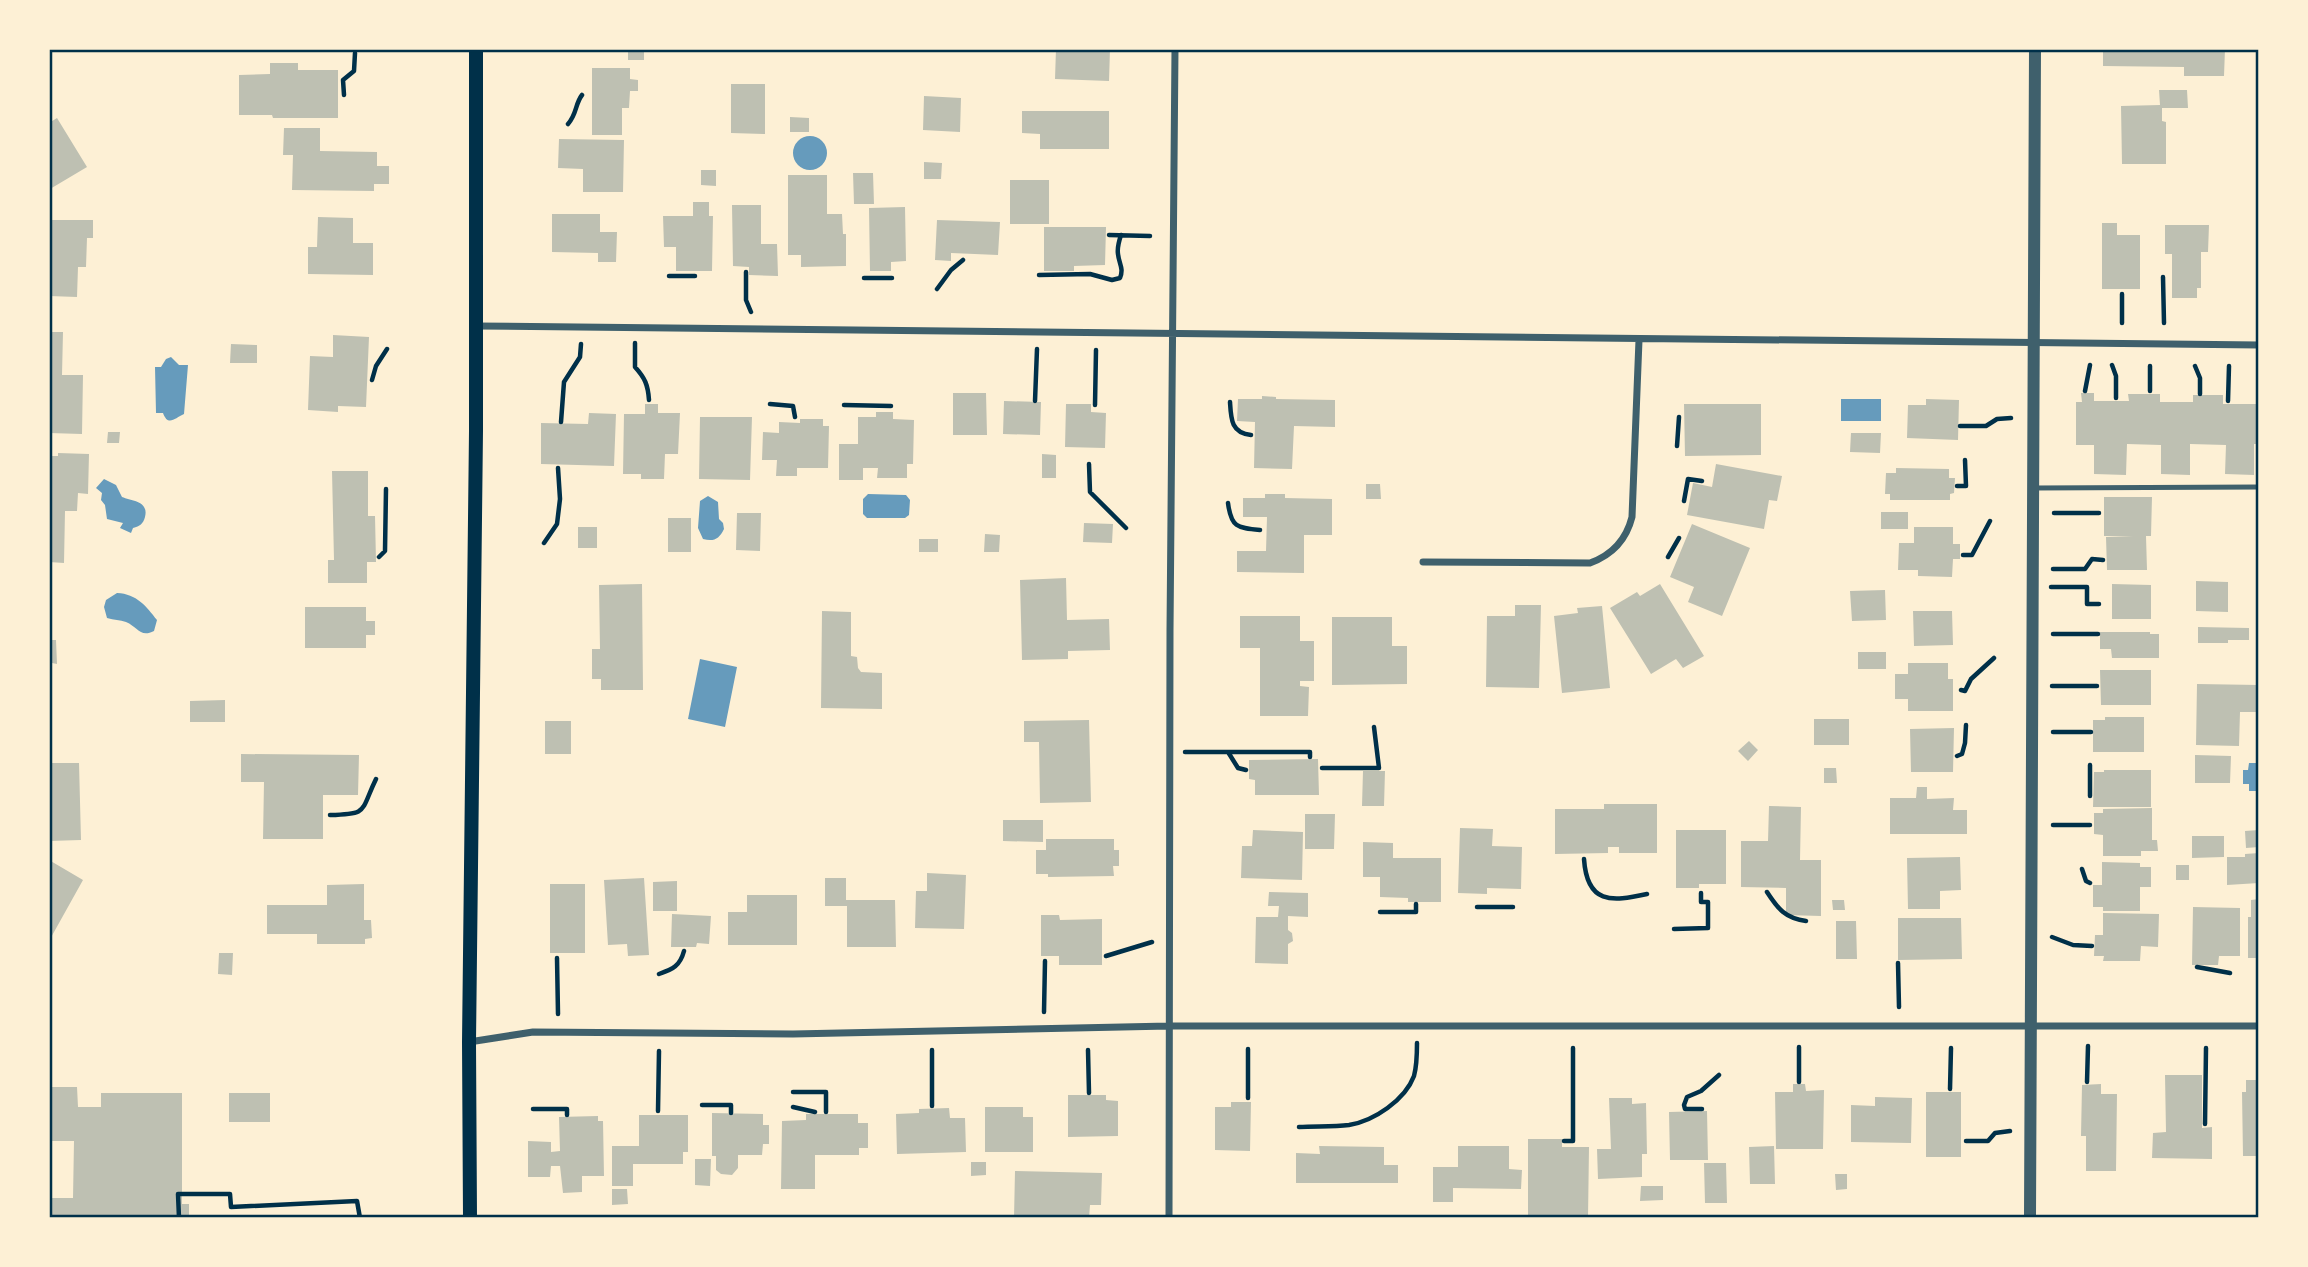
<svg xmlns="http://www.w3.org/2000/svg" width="2308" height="1267" viewBox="0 0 2308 1267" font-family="'Varela Round',sans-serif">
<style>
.water{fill:#669bbc}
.building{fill:#bec0b2}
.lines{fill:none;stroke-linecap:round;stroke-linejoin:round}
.path{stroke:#003049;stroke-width:4.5}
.service{stroke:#3f606c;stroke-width:5}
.minor{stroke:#3f606c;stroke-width:7}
.tertiary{stroke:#3f606c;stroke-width:12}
.secondary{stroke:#003049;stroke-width:14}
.neatline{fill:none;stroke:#003049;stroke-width:2.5}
</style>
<rect width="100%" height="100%" fill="#fdf0d5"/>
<!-- water -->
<path class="water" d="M793 153a17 17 0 1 1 34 0a17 17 0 1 1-34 0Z
M171 357 179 365H188L184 414C175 418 168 427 163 413H156L155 367H161L166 359Z
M1841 399H1881V421H1841Z
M104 479 116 485 122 497C132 501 149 501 145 517 143 524 140 526 133 528L131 533 120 528 123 523 107 519 105 505 101 500 102 493 96 488Z
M868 494 906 495 910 500 909 515 905 518H867L863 514V499Z
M708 496 718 502 719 519 723 523 724 529C719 539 714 542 703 539L698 528 700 501Z
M117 593C137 594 146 606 157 620L154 631C140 638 138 627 126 622 120 620 114 620 107 618L104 607 106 600Z
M700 659 737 667 725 727 688 719Z
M2249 763H2259V791H2249V784H2243V770H2248Z"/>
<!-- building -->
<path class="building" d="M628 49H644V60H628Z
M1056 49H1110L1109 81 1055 79Z
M2103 49H2225L2224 76H2184V67L2103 66Z
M270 63H298V70H338V118H273L272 115H239V75L270 74Z
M592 68H630V79L638 80V91H630L629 108H622V135H592Z
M731 84H765V134L731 133Z
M2159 90H2187L2188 108H2162V121L2166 122V164H2122L2121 106 2160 105Z
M924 96 961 98 960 132 923 130Z
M1022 111H1109V149H1040V134L1022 133Z
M790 117 809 118V132H790Z
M57 118 87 167 50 189 49 123Z
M284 128H320V151L377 152V166H389V184H374V191L292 190 293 155H283Z
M559 139 624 140 623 192H583V169L558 168Z
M924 162 942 163 941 179H924Z
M701 170H716V186L701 185Z
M853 173H873L874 204H854Z
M788 175H827V214H842L843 234H846V266L801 267V255H788Z
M1010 180H1049V224H1010Z
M693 202H709V216H713L712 271H676V247H664L663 216H693Z
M732 205H761V244H777L778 276 749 275V267L733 266Z
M905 207 906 261 891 262V271H870L869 208Z
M552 214H600V232H617L616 262H598V253L552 252Z
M318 217 353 218V243H373V275L308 274V247H317Z
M49 220H93V238H87L86 267H78L77 297 49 296Z
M937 220 1000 222 998 255 951 253V261L935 260Z
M2102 223H2117V235H2140V289H2102Z
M2165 225H2209L2208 252H2201V288H2197V298H2172V254H2165Z
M1044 227H1106L1105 265 1074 266V271H1044Z
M49 332H63L62 375H83L82 434 49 433Z
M333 335 369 337 366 407 338 406V412L308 410 310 356 333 357Z
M231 344 257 345V363H230Z
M953 393H986L987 435H953Z
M2081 393H2094V401H2129L2128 394H2160V402H2193V395H2223V404H2259V444H2254V475L2225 474 2226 445 2190 444V475L2161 474V445L2127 444 2126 475 2094 474V445H2076V402H2082Z
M1262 396 1276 397V399L1335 400V427L1294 426 1292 469 1254 468 1255 422 1237 421 1238 399H1262Z
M1926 399 1959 400 1958 440 1907 438 1908 405H1926Z
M1004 401 1041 402 1040 435 1003 434Z
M645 404H658V413H680L678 454H665L664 479H641V474H623L624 414H645Z
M1066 404H1091V412L1106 413 1105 448 1065 447Z
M1684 404H1761V455L1685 456Z
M876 412H893V419L914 420 913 464H907V478H877L878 468H863V480H839V444H858V417H876Z
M589 413 616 414 614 466 541 464V423L588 424Z
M700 417H752L750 480 699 479Z
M800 419H823V426H829L828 468H797V476H776L777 460H762L763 432 779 433V422L800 423Z
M108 432H120L119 443H107Z
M1851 433H1881L1880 453 1850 452Z
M58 453 89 454 88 494 78 493 77 511H65L64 563 49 562V456H58Z
M1042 454 1056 455V478H1042Z
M1716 464 1782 476 1777 501 1769 500 1764 529 1687 515 1693 483 1712 487Z
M1896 468 1949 469V478H1955L1954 493 1950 494V500H1890V494H1885L1886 473H1896Z
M332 471H368V516H375L376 562H367V583H328V560H334Z
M1366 484H1380L1381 499H1366Z
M1265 494H1285V498L1332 499V535H1304V573L1237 572V551H1266L1267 517H1243V498H1265Z
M2104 497H2152L2151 536H2146L2147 570H2107L2106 537 2133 536H2104Z
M1881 512H1908V529H1881Z
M737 513H761L760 551 736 550Z
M668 518H691V552H668Z
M1084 523 1113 524 1112 543 1083 542Z
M1692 524 1750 548 1722 616 1688 602 1694 587 1670 577Z
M578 527H597V548H578Z
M1914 527H1953V544H1960V559H1953L1952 577 1918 576V570H1898L1899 543H1914Z
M985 534 1000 535 999 552H984Z
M919 539H938V552H919Z
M1066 578 1067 620 1109 619 1110 650 1068 651V659L1022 660 1020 580Z
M2196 581 2228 582V612L2196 611Z
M642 584 643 690H601V679H592V649H600L599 585Z
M1660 584 1704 656 1683 668 1676 659 1651 674 1610 608 1637 592 1640 596Z
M2112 584 2151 585V619H2112Z
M1885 590 1886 620 1852 621 1850 591Z
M1515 605H1541L1539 688 1486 687 1487 616H1515Z
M1602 606 1610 688 1562 693 1554 616 1578 613 1577 608Z
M305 607H366V621H375V635H366V648H305Z
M822 611 851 612V656L857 657 858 668 861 672 882 673V709L821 708Z
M1913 611H1952L1953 645 1914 646Z
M1240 616H1300V641H1314V681H1300V686L1309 687 1308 716H1260V648H1240Z
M1332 617H1392V646H1407V684L1332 685Z
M2198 627 2249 628V640H2228V643H2198Z
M2100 632H2150V634H2159V658H2112L2111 649H2100Z
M49 640H56L57 664 52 663V683H49Z
M1858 652H1886V669H1858Z
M1908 663H1948V679H1953V711H1908V699H1895V674H1908Z
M2100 670H2151V705H2101Z
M2197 684 2259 685V712H2240L2239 746 2196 745Z
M225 700V722H190V701Z
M2105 717H2144V752H2093V720H2105Z
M1814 719H1849V745H1814Z
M1089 720 1091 802 1040 803 1039 742H1024V721Z
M545 721H571V754H545Z
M1954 728 1953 772H1911L1910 729Z
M1749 741 1758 750 1748 761 1738 751Z
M241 754 359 755 358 795H323V839H263L264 782H241Z
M2195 755 2231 756 2230 783H2195Z
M1318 759 1319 795H1255V780L1249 779V760Z
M49 763H79L81 840 49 841Z
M1824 768H1836L1837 783H1824Z
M2104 770H2151V807H2093L2094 772H2104Z
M1363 771H1385L1384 806H1362Z
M1917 787H1927V799L1954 798 1953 810H1967V834H1890V798H1916Z
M1604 804H1657V853H1619V847H1608V853L1555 854V809H1604Z
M1769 806 1801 807 1800 860H1821V916L1786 915V888L1741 887V841H1768Z
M2152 808V840H2157L2158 851H2141V856H2103V835L2094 834V813H2103V809Z
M1305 814H1335L1334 849H1305Z
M1003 820H1043V842L1003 841Z
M1460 828 1493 829 1492 846 1522 847 1521 889 1487 888V894L1458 893Z
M1253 830 1303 832 1302 880 1241 878 1242 846H1252Z
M1676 830H1726V884H1699V888H1676Z
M2259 830V847L2246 848 2245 831Z
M2192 836H2224V857L2192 858Z
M1046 839H1114V850H1119V866H1113L1114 876 1048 877V874H1036V850H1046Z
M1363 842 1393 843V858H1441V902H1408V898L1380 897V877H1363Z
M2259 853V883L2227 885V857H2245V854Z
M1960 857 1961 890 1940 891V909H1908L1907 858Z
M49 860 83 880 49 941Z
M2102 862 2140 863V867H2151V887H2140V911H2103V907H2093V885H2102Z
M2176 865H2189V880H2176Z
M927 873 966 875 964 929 915 928 916 891H927Z
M644 878 649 955 628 956 627 944 608 945 604 880Z
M825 878H846V900H895L896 947H847V906H825Z
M677 881V911H653V882Z
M364 884V920H371L372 938 365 939V944H317V934H267V905H327V885Z
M550 884H585V953H550Z
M1269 892 1308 893V917L1288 916V930L1292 933 1293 941 1288 944V964L1255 963 1256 917H1278L1279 906H1268Z
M747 895H797V945H728V912H747Z
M2259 899V958H2248V917H2251V900Z
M1832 900H1844L1845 910H1833Z
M2193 907 2240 908V956H2219L2218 965H2192Z
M2103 913 2159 914 2158 947 2141 946 2140 961H2103L2104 956H2094L2095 935H2103Z
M672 914 711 916 709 944 697 943 696 947H671Z
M1041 915H1059L1060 920 1102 919V965H1059V956H1041Z
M1898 918H1961L1962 959 1898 960Z
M1836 921H1856L1857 959H1836Z
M219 953H233L232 975 218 974Z
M2165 1075H2202V1128L2212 1127V1159L2152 1158 2153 1133 2166 1132Z
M2246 1080H2259V1156H2243L2242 1092H2246Z
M1793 1084H1805L1806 1091 1824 1090 1823 1149H1776L1775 1092H1793Z
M2101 1084V1094H2117L2116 1171H2086V1136H2081L2082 1085Z
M49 1087H77L78 1107H101V1093H182V1204H189V1218H49V1198H73L74 1141H49Z
M1926 1092H1961V1157H1926Z
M229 1093H270V1122H229Z
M1068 1095H1106V1100L1118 1101V1136L1068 1137Z
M1875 1097 1912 1098 1911 1143 1851 1142V1105L1875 1106Z
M1609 1098H1632V1104L1646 1103 1647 1154H1642V1177L1598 1179 1597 1149H1611Z
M1231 1102H1251L1250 1151 1215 1150V1107H1231Z
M985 1107H1023V1117H1033V1152H985Z
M949 1108 950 1118H965L966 1152 897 1154 896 1114 919 1113V1109Z
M1707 1111 1708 1160H1670L1669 1112Z
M712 1113 763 1114V1125H769V1144H763L762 1155H738V1168L732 1175 721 1174 716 1170V1156H712Z
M806 1114H858V1123H868V1148H859V1155H815V1189H781L782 1121 806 1120Z
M639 1115H688V1152H683V1164H633V1186H612V1146H639Z
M598 1116V1121H603L604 1176H582V1192L563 1193 560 1166H551L550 1177H528V1141L551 1142V1152L560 1151 559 1117Z
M1528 1139H1562V1147H1589L1588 1218H1528Z
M1319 1146 1384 1147V1165H1398V1183H1296V1153L1320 1154Z
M1458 1146H1509V1169L1522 1170 1521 1189 1453 1188V1202H1433V1167H1458Z
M1774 1146 1775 1184H1750L1749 1147Z
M695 1159H711L710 1186 695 1185Z
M971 1162H986V1175L971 1176Z
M1704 1163H1726L1727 1203H1705Z
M1015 1171 1102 1173 1101 1205H1090L1089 1218H1014Z
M1835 1174H1847V1189L1836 1190Z
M1641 1186H1663V1200L1640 1201Z
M612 1189H627L628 1204 612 1205Z"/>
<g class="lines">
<!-- path -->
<path class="path" d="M344 95 343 80 354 71 355 53
M568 124C577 114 575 104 582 95
M1109 235 1150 236
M746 272V300L751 312
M1039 275 1090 274 1112 280 1120 278C1124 268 1119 264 1118 254 1117 248 1119 241 1121 235
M669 276H695
M2163 277 2164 323
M864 278H892
M937 289 951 270 963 260
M2122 323V294
M635 343V367C645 378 648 385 649 400
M2112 365 2116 376V398
M2150 366V391
M2195 366 2200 378V394
M372 380 376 366 387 349
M2085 391 2090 365
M1035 401 1037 349
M2228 401 2229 366
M1230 402C1231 419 1231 433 1251 435
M770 404 793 406 795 417
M844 405 891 406
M1095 405 1096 350
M561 422 564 382 580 357 581 344
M1960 426H1986L1997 419 2011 418
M1677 446 1679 417
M1089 464 1090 492 1126 528
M1957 486H1966L1965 460
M1684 501 1688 479 1702 481
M1228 503C1231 527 1237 528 1260 530
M2054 513H2099
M544 543 557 524 560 499 558 468
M1963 555H1972L1990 521
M379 557 385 551 386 489
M1668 557 1679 538
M2053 569H2085L2092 559 2103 560
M2051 587H2087V604H2099
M2053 634H2098
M2052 686H2097
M1961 690 1965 691 1971 679 1994 658
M2053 732H2091
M1185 752H1310V757
M1228 752 1238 768 1246 770
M1957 756 1962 754 1965 743 1966 725
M2090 765V796
M1322 768H1379L1374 727
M330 815C369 814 360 812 376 779
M2053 825H2090
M1584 859C1587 904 1611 902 1647 894
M2082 869 2086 881 2090 883
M1767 892C1778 909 1785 918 1806 921
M1477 907H1513
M1380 912H1416V904
M1674 929 1708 928V902H1701V893
M2052 937 2073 945 2092 946
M1106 956 1152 942
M557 958 558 1014
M1898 963 1899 1007
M2197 967 2230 973
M659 974C673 969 680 966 684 951
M1044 1012 1045 961
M932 1050V1106
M1088 1050 1089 1093
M1799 1082V1047
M2087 1082 2088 1046
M1950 1089 1951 1048
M793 1092H826V1112
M1248 1098V1049
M702 1105H731V1113
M793 1107 815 1112
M533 1109H567V1115
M1702 1109H1685L1684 1105 1687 1097 1701 1091 1719 1075
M658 1111 659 1051
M2205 1124 2206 1048
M1299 1127C1316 1126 1333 1127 1349 1125 1374 1121 1405 1100 1414 1076 1417 1065 1417 1054 1417 1043
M1564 1141H1573V1048
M1966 1141H1988L1995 1133 2010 1131
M179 1218 178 1194H230L231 1207 357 1201 360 1218"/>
<!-- service -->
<path class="service" d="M2035 488 2259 487"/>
<!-- minor -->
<path class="minor" d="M476 326 2259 345
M1423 562 1590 563C1612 555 1626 541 1632 517L1639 340
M469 1042 533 1032 793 1034 1169 1026H2259
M1169 1218 1170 631 1175 49"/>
<!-- tertiary -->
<path class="tertiary" d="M2030 1218 2035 49"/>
<!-- secondary -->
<path class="secondary" d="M470 1218 469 1042 476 431V49"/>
</g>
<!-- border -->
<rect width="2308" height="1267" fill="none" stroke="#fdf0d5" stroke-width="102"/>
<rect x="51" y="51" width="2206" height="1165" class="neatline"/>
</svg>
